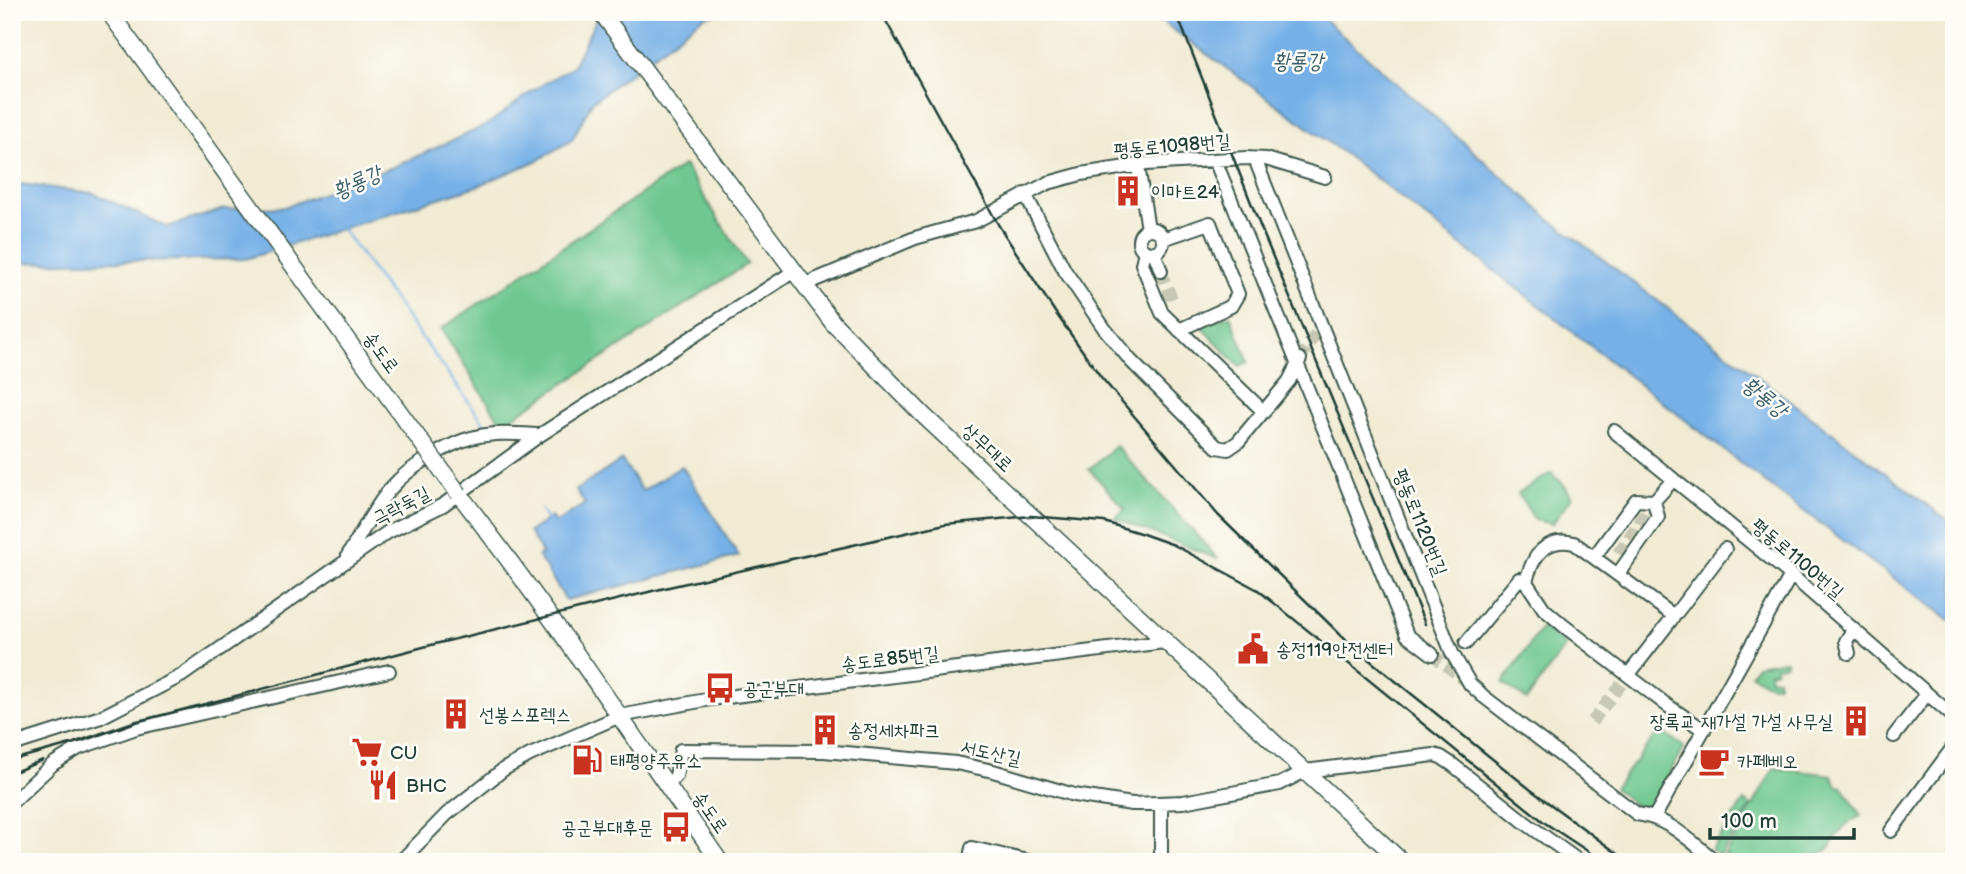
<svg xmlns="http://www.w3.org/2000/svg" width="1966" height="874" viewBox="0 0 1966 874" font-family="'Balsamiq Sans','Poor Story',sans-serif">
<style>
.green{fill:#6ec88f;stroke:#468262;stroke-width:2}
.water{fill:#76b0e7;stroke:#4a768e;stroke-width:2}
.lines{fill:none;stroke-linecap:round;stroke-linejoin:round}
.stream{stroke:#76b0e7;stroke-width:2.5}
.minor-tunnel{stroke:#c7c8b3;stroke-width:12;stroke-dasharray:12 6;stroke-linecap:butt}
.minor-casing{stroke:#3e574c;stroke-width:16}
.major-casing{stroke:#3e574c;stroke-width:19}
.minor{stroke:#fff;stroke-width:12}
.major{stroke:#fff;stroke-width:16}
.rail{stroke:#1f3d34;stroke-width:2.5}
.major-bridge-casing{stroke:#3e574c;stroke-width:19;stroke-linecap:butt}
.major-bridge{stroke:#fff;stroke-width:16}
.labels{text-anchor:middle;stroke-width:5;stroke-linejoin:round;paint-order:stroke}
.street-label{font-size:19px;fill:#1f3d34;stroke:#fdfcf7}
.poi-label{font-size:19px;fill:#1f3d34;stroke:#fdfcf7;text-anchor:start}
.water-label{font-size:21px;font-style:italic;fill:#39606a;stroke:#fdfcf7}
</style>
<rect width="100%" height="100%" fill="#fdfcf7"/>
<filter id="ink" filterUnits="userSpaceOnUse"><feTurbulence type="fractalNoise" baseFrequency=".0143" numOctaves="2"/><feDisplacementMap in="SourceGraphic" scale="14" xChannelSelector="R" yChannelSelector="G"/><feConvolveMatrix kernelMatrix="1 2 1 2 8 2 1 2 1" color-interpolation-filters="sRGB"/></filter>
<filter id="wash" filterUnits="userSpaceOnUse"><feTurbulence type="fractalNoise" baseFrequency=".00686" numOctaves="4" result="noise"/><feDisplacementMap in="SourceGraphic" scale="28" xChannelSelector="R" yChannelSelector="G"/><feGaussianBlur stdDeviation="1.57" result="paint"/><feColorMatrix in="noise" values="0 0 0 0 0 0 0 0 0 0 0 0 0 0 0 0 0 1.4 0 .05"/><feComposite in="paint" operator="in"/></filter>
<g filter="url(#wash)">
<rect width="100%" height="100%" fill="#f1ebd3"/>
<!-- green -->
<path class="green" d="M684 165 747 264 502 424 441 329Z
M1230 315 1249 362 1239 366 1201 326Z
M1116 446 1218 559 1115 518 1125 509 1089 469Z
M1551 473 1565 486 1572 497 1552 524 1535 520 1518 493Z
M1542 627 1566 645 1527 700 1503 683Z
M1786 660V664L1776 666V670L1769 672 1770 679 1778 678V685L1767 684 1751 674 1757 665Z
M1660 730 1684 747 1650 809 1641 810 1614 788Z
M1774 768 1832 775 1837 786 1843 787 1861 816 1845 825 1827 850 1806 862H1735L1725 855Z
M1744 801 1751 806 1720 856 1711 850Z"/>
<!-- water -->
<path class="water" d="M600 12H726L705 16 592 102 572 140 538 160 480 185 246 259 12 263V183L93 193 167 227 224 209 285 207 393 167 487 125 532 91 573 66Z
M1149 12H1316L1551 220 1954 525V623L1766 483 1346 155Z
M622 460 642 491 682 466 739 556 566 600 538 556 542 553 529 532 551 517 555 523 585 504 576 490Z"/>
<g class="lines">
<!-- stream -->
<path class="stream" d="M340 226 487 427
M541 510 547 520"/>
</g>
</g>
<g filter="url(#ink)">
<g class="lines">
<!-- minor-tunnel -->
<path class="minor-tunnel" d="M1161 271 1174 304
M1300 359 1321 325
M1618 553 1654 501
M1432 654 1464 680
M1592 722 1629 674"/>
<!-- minor casing -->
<g class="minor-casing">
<path id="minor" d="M1255 159 1452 653 1470 684 1483 696 1637 814C1669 818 1691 842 1717 862
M1215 160 1407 635 1432 654
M1138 166 1148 229
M1025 194 1065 271 1104 328 1131 361 1217 447 1228 449 1238 442 1289 381 1300 359
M1139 241a12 12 0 1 1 24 0a12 12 0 1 1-24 0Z
M1163 239 1210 223 1238 294 1231 306 1179 330
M1145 251 1142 264 1162 313 1264 412
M1154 252 1161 271
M803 285 915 238 976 221 1048 183 1081 174 1146 164 1246 158 1266 159 1325 177
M1614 431 1791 575 1954 717
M348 555C362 533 374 507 392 487 408 468 451 442 475 437 496 432 519 434 540 435
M1594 557 1636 500 1654 501 1673 480
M1618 574 1658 517 1654 501
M1674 616 1725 549
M1466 643 1519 579 1526 582
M1849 653 1846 641 1853 630
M1629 674 1674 616 1574 543C1545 536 1532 557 1526 582L1544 609 1564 626 1668 706 1704 730
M1894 736 1927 694
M12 745 101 717 181 676 388 532 443 505 540 435 793 272
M667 787 676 776 681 750 824 751 956 763 993 771 1074 795 1132 804 1183 802 1280 784 1305 771 1434 755 1441 757 1453 765 1527 824 1580 862
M12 802 53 764 79 748 136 728 389 671
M1655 816 1791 575
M1891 831 1954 746
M400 862 447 814 504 769 530 755 620 716 711 699 1164 642
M969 862 972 848 1032 862
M1161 862V803"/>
</g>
<!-- major casing -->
<g class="major-casing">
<path id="major" d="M601 12 833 323 923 415 1402 862
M459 494C551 613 634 738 720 862"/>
</g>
<!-- minor -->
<use href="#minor" class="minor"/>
<!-- major -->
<use href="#major" class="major"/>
<!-- rail -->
<path class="rail" d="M881 12 999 226 1055 312 1101 377 1218 515 1352 646 1531 790 1629 862
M1176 12 1261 228 1425 624
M12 760 82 741 136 722 435 644 669 587 945 524 1031 516 1104 522 1143 534 1174 545 1258 590 1545 823 1604 862
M12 773 43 760"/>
<!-- major-bridge casing -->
<g class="major-bridge-casing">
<path id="major-bridge" d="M109 12 459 494"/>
</g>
<!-- major-bridge -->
<use href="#major-bridge" class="major-bridge"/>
</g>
</g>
<!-- icons -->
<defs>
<g id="building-bare" transform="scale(2.415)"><path d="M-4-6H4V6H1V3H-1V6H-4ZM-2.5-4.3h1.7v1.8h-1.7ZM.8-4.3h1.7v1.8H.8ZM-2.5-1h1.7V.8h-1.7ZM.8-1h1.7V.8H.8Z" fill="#c8321e" stroke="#fdfcf7" stroke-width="2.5" paint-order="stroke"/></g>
<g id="civic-bare" transform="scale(2.415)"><path d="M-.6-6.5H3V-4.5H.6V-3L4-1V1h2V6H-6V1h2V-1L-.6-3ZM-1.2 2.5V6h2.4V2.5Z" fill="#c8321e" stroke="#fdfcf7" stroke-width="2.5" paint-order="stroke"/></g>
<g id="bus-bare" transform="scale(2.415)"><path d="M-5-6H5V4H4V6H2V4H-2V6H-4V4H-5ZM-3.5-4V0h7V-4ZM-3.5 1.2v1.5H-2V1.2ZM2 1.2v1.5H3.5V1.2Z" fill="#c8321e" stroke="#fdfcf7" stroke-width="2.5" paint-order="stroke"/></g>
<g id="supermarket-bare" transform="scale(2.415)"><path d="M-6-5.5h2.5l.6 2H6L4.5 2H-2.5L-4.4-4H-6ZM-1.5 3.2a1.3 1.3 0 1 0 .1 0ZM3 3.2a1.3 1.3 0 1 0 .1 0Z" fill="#c8321e" stroke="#fdfcf7" stroke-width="2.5" paint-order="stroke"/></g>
<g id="fuel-bare" transform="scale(2.415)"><path d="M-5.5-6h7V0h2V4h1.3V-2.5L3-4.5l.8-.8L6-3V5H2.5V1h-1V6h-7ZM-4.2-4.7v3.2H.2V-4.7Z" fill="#c8321e" stroke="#fdfcf7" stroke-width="2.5" paint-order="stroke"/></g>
<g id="cafe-bare" transform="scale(2.415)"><path d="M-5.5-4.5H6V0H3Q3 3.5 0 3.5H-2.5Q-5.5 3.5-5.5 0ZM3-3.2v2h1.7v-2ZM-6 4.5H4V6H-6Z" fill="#c8321e" stroke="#fdfcf7" stroke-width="2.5" paint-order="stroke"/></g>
<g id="restaurant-bare" transform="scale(2.415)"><path d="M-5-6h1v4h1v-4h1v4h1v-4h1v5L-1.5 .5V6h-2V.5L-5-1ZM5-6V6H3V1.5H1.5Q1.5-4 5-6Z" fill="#c8321e" stroke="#fdfcf7" stroke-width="2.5" paint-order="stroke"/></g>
</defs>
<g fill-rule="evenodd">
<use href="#building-bare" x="1128" y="191"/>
<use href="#civic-bare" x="1253" y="649"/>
<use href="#bus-bare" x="720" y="688"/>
<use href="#building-bare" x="456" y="714"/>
<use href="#building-bare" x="1856" y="721"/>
<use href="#building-bare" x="825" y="730"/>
<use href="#supermarket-bare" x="367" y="752"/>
<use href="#fuel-bare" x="587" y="760"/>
<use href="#cafe-bare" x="1714" y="761"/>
<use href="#restaurant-bare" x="383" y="785"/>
<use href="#bus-bare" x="676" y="827"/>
</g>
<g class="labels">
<!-- street labels -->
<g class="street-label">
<text transform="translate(1172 145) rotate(-5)" y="7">평동로1098번길</text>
<text transform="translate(382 352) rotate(54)" y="7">송도로</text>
<text transform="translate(988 447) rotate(43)" y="7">상무대로</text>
<text transform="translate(401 505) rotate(-28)" y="7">극락둑길</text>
<text transform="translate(1421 522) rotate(68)" y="7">평동로1120번길</text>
<text transform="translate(1798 558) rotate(40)" y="7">평동로1100번길</text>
<text transform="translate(890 658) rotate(-7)" y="7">송도로85번길</text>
<text transform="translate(991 752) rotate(12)" y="7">서도산길</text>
<text transform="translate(711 812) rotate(55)" y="7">송도로</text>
</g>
<!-- poi labels -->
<g class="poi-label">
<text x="1151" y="198">이마트24</text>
<text x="1276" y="656">송정119안전센터</text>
<text x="743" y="695">공군부대</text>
<text x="479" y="721">선봉스포렉스</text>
<text x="1833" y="728" text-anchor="end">장록교 재가설 가설 사무실</text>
<text x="848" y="737">송정세차파크</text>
<text x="390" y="759">CU</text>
<text x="610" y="767">태평양주유소</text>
<text x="1737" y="768">카페베오</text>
<text x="406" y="792">BHC</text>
<text x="653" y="834" text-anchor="end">공군부대후문</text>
</g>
<!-- water labels -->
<g class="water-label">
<text x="1298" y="68">황룡강</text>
<text transform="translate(357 182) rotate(-24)" y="7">황룡강</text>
<text transform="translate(1765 397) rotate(39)" y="7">황룡강</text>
</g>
</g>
<!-- margin -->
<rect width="1966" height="874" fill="none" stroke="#fdfcf7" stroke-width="42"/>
<!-- scale -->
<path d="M1710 828v10h144v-10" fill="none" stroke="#1f3d34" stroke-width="3.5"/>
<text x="1721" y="828" font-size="21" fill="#1f3d34" stroke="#fdfcf7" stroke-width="5" paint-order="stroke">100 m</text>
</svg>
